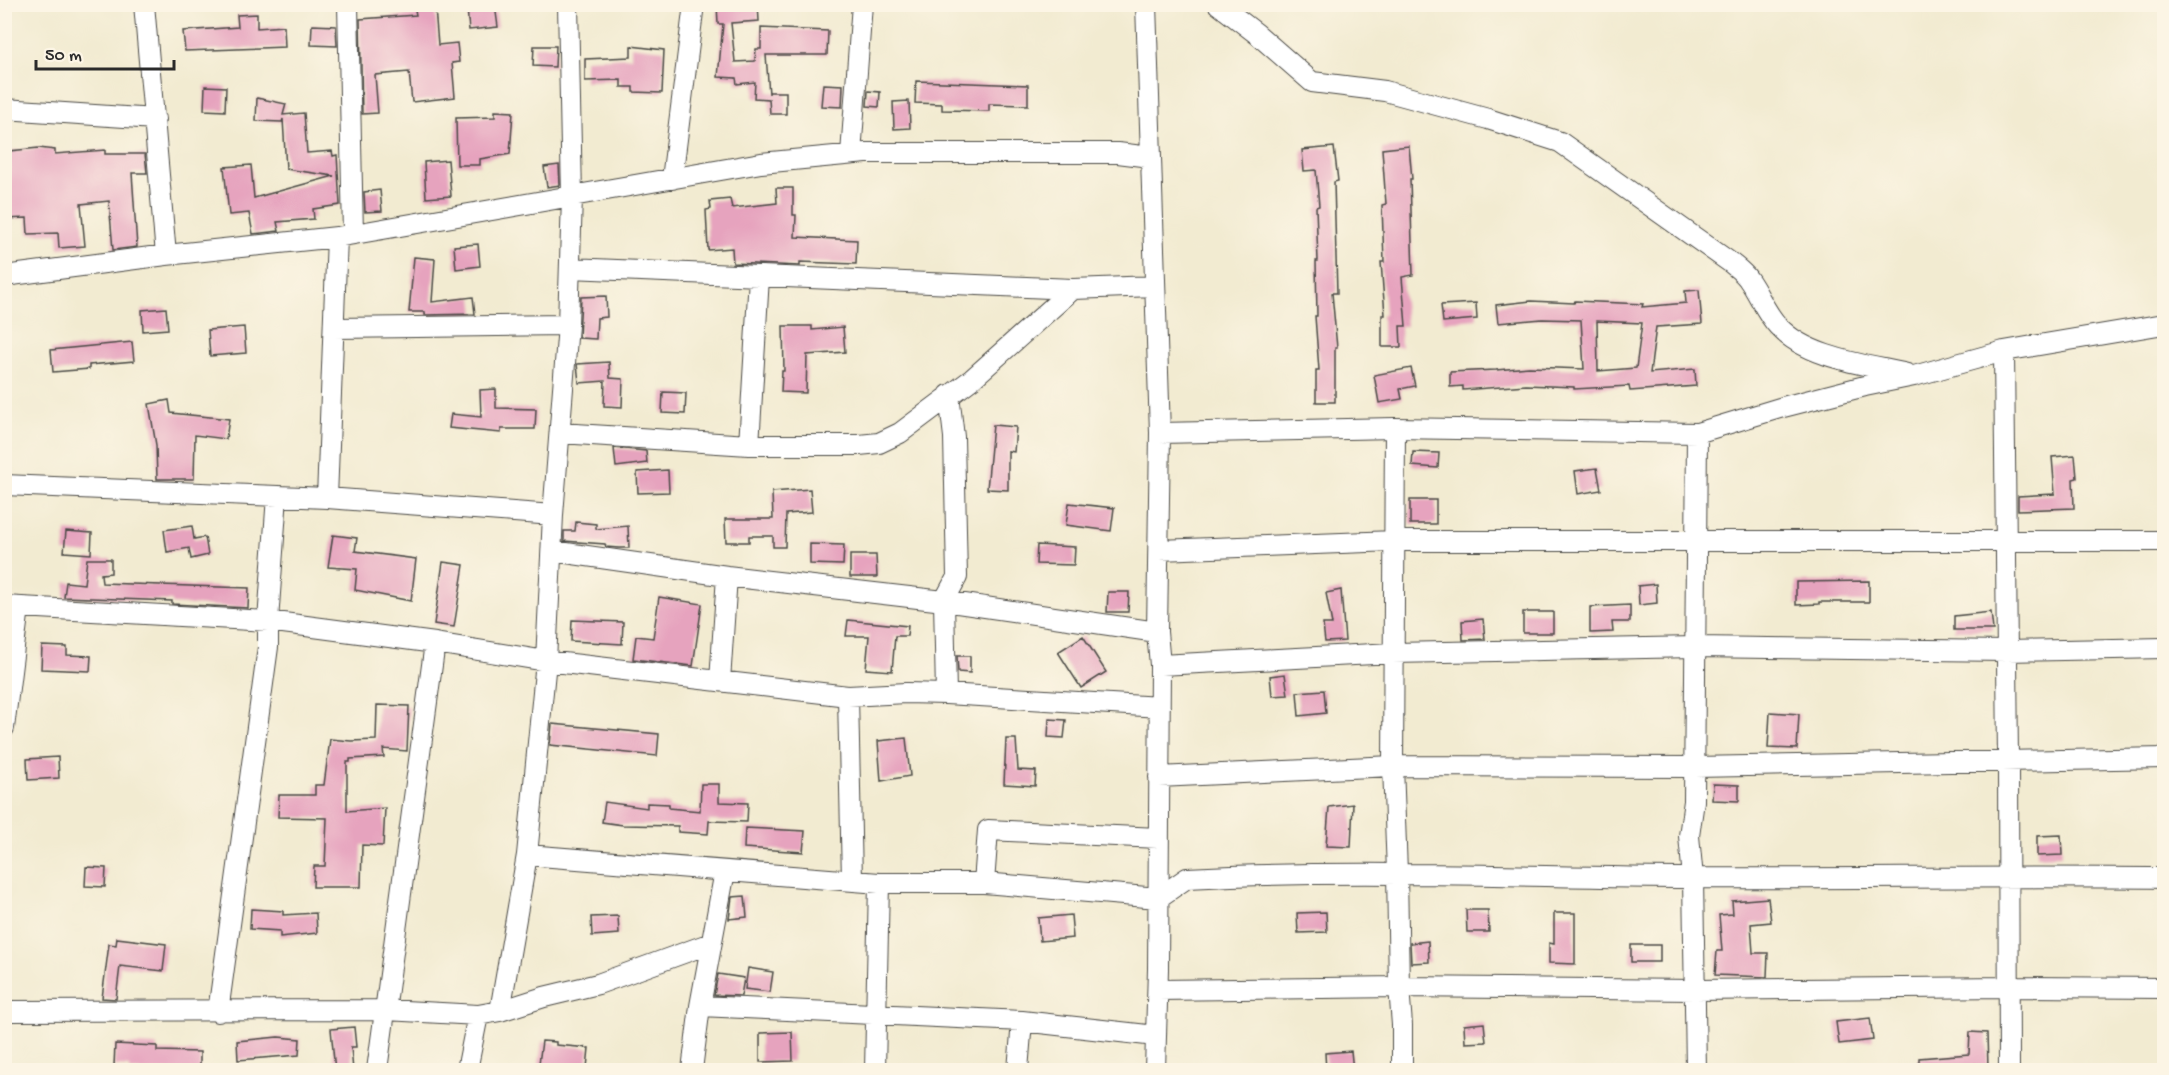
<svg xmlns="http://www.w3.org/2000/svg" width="2169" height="1075" viewBox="0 0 2169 1075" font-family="'Gochi Hand',sans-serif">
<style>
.building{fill:#e6a3be;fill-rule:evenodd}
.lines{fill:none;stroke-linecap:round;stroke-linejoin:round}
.street-casing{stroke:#494844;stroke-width:22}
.street{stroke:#fff;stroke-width:20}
</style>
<rect width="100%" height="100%" fill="#fcf5e5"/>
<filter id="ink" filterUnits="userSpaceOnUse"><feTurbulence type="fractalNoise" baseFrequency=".0167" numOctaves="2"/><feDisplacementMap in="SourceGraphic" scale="12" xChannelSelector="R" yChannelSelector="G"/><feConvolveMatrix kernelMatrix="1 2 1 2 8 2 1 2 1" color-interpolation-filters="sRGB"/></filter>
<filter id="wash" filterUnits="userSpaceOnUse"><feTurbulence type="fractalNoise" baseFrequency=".008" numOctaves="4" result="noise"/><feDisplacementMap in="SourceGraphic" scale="24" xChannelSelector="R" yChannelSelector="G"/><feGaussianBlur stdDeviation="1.35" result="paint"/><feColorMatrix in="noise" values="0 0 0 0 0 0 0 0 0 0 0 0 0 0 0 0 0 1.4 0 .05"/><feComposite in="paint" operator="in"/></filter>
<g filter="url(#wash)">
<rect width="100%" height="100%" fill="#f2ebd1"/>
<g id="blocks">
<!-- building -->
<path class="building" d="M717 4H758L759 21 731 23 735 62 755 61 756 49H761V28L828 31 827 55H766L769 94V92H786V114H770L769 99 754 98 755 82 737 84 736 78 718 77 723 24H718Z
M495 5 498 27 469 30 467 8Z
M435 8 438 45 457 43 459 62 452 63 455 97 412 102 409 72 375 75 378 113 362 114 360 19 416 15 415 10Z
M257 14V28L284 26 285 47 185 51 183 31 238 27 237 15Z
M312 25 336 26 337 46 311 45Z
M534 46H556L555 67 533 66Z
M631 46 664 50 662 93 633 92V87H621V80L585 81V59L631 57Z
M916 81 1028 85V105L989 104V111L942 110V104L915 103Z
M823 84 843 85 842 107 821 106Z
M205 86 226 87 225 111 204 110Z
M868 91 880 92 879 107 867 106Z
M257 98 286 104 283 115 304 113 307 153 332 151 333 156 337 155 340 205 313 209 314 219 277 222 279 231 253 234 249 213 229 215 224 167 251 165 254 198 334 176 286 169 283 119 282 122 256 121Z
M909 101 910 128 894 129 893 102Z
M495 111 513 112 510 154 480 159V165H457L456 118 495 117Z
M1409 146 1412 179H1410L1413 275 1402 277 1406 326H1400L1401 347H1382V315H1385L1381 262H1384L1382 205 1386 204 1382 149Z
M1334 147 1338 181 1334 182 1337 293H1332L1337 348H1335V402H1316V370H1319L1315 316H1317L1316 261H1318L1316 207 1319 206 1316 170 1304 171 1302 150Z
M39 148 55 150V154L105 150V154H145L147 173H132L137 247 113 250 109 201 81 204 85 246 59 248 58 233 28 234 27 218 4 219V169H10L9 151Z
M448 160 451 196 426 198 424 162Z
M559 165 560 185 547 187 544 167Z
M776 188H793V215H796L795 237 857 240 856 264 800 262V266L733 263 732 248 708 250 706 210 711 209 710 201 730 199 732 208 777 203Z
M380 190 382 211 365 212 364 192Z
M478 244 480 266 456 269 454 246Z
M414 257 435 259 432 302 473 297 475 314 425 315V312H409Z
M1699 290 1702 324 1656 327 1650 373 1695 369 1696 386 1630 391 1629 386 1574 389V387L1526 385 1463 390V386L1450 387V372L1496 370 1529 367 1584 369 1581 320 1542 319 1498 323 1496 305 1531 301 1574 303 1575 301 1643 304 1642 307 1686 303 1685 291ZM1597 321 1642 323 1636 368 1598 371Z
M606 296 607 317 597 318 596 339 579 338 581 297Z
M1476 303 1477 319 1443 322 1441 305Z
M166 308 168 329 143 331 142 310Z
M783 326H812V330L843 327 845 352 807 355 806 393 781 392 782 371H784Z
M244 327 246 353 210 356 208 330Z
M132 342 134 361 89 365V369L53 372 51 350Z
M609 362 610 378 623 379 622 407 604 406 605 381 579 383 577 364Z
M1411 368 1415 386 1400 389 1402 399 1379 403 1374 375Z
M496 389V408L536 409 535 429H501V433L449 428 451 414 481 417 480 390Z
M663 392 686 393 685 414 662 413Z
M169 400 171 413 229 419 226 439 195 435 194 479H157L156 445 149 404Z
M993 425 1016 427 1014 452 1008 451V490L987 489Z
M614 448 646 451 647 463 616 467Z
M1413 452 1439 453 1438 468 1412 466Z
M2075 455 2077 478 2073 479 2074 508 2018 510V496L2055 494 2052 457Z
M1597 468 1601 490 1578 494 1575 471Z
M668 470 669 492 638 493 637 472Z
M810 489 812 512 786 514 785 547H773V536H749V542H726L725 519H773L772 492Z
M1410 500H1436V524H1410Z
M1069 503 1114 508 1111 531 1066 525Z
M576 522 596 524V529L628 526 629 548H619L606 547 605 544 564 541V531H575Z
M192 526 194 539 205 537 208 555 191 559 189 548 167 552 164 530Z
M66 531 92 533 91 554 64 552Z
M333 535 357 538 355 551 416 559 411 601 355 590 357 569 328 567Z
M810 544 844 545 843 565 810 564Z
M1037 545 1075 547 1074 565 1036 564Z
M850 555H876L877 577H850Z
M87 559H111V573L101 574 102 583 249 588 248 608 172 604V601L64 597 66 582 84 584Z
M443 562 464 565 454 627 434 624Z
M1869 581V602H1819V604L1796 605V582Z
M1656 584 1657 603 1639 605 1638 586Z
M1341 590 1345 641 1325 642 1323 624H1332L1326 593Z
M1108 592H1129L1128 612H1107Z
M659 597 702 604 693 666 633 659 636 636 653 638Z
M1630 605V622H1612L1613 632 1590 633V607Z
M1523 612H1553V633H1523Z
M1991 612 1993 630H1954V616Z
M1483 619 1485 639 1463 640 1462 621Z
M572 620 623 622 622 644 571 641Z
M848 620 908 626 907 636H895L892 671 866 669 869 636H846Z
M1083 636 1106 672 1081 688 1058 652Z
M42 646 67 647V655L91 656 90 671 41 669Z
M957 656H970V673L958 672Z
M1285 674 1288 695 1272 696 1270 676Z
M1324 690 1326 713 1299 716 1297 692Z
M377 705 409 706 407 751 383 749 384 757 350 759V762H347V811L385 808 383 846 362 845 361 887H313L314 866H325L327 818 278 817 279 795H315V785H324L330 739 351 741 376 740Z
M1770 712 1799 714 1797 749 1768 748Z
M1049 719 1066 720 1064 738 1048 737Z
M552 724 659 734 657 756 550 745Z
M906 738 910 776 881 781 878 741Z
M1006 739H1016L1018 770 1036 771 1035 786 1004 784Z
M58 757 59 778 28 780 27 759Z
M701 784H719V802L748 803 747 822 709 821 708 834 678 832V826L623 825 602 822 605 802 647 808V803L669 804V808L700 811Z
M1713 784 1739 785V801L1712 800Z
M1353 804 1351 847 1326 846 1329 807Z
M745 828 805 831 803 852 744 848Z
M2061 835 2062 855 2037 856V836Z
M86 867 106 868 105 887 85 886Z
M745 896 747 917 729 919 732 897Z
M1768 898 1771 922 1751 924 1753 953H1768L1767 977 1715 975 1717 951H1722L1719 915 1733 914 1732 901Z
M251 909 283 911V915L316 913 317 933 280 937V931L250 929Z
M1466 910H1488L1489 932H1467Z
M1326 912 1327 932 1298 933 1297 913Z
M1554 913H1575V964L1549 963V943L1554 944Z
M1071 915 1073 938 1040 941 1038 918Z
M618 916 619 934 592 936 591 917Z
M117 938 166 944 163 971 120 966 116 999 102 998 109 944 116 945Z
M1428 941 1429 962 1411 963 1410 943Z
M1631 945H1660V962H1631Z
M748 968 773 972 770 992 745 989Z
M718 974 744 978 741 996 714 995Z
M1870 1018 1873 1040 1839 1044 1836 1022Z
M1484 1023 1486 1042 1465 1043 1464 1025Z
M354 1027 356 1047H351L353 1071H335L331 1029Z
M792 1032 793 1061 760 1062V1033Z
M1970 1032 1987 1033 1988 1068 1958 1069V1071L1919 1070V1058L1969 1054Z
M278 1037 300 1039 299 1055 238 1060 237 1041Z
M542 1041 556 1042V1045L589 1048 587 1068 575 1067V1071H538Z
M115 1044 157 1046V1051L200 1052V1071H129V1067L114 1066Z
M1351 1051 1353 1071H1326L1325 1053Z"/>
</g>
</g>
<g filter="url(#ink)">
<use href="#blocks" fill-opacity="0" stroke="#494844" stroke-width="1.5"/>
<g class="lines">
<!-- street casing -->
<g class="street-casing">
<path id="street" d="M144 4 166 255
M348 4 353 234
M1146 4 1160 433 1157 632 1160 665 1158 969 1155 1070
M1218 4 1257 34 1312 82 1385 91 1488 119 1560 142 1731 263C1737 268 1744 273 1748 279 1759 294 1765 312 1778 326 1806 358 1868 365 1907 374
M4 109 155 119
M851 154 862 4
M672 179 694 4
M570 268 1073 289 1154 286
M4 276 166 255 337 237 761 163 866 153H1118L1150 157
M335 328 568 325
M2004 351 2008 760 2009 1070
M1395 428 1393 766 1397 872 1399 987 1402 1025V1070
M560 433 749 445H859L879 443 900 433 972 379 1073 289
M1160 433 1395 428 1697 433 1783 407 1865 386 1914 376 2004 351 2164 324
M749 445 759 277
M4 485 327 498 553 515
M327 498 337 237
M1159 550 1394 541H2164
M552 551 727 576 944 601 1157 632
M4 606 268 621 435 643 546 661 848 696 906 693 946 694 1160 707
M1160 665 1393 653 1696 647 2007 651 2164 648
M720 681 727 576
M946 694 944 601 957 577 954 437 949 395
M848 696 852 880
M4 728 19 607
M1159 777 1393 766 1695 767 2164 758
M527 855 879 883H984L988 830 1158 838
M984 883 1158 898 1187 878C1356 869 1524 877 1693 878 1850 879 2007 876 2164 878
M1158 990 1399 987 1695 990 2008 987 2164 988
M700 1006 1022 1021 1156 1036
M4 1011 386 1010 478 1015 500 1011 544 997 598 984 711 943
M500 1011 527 855 546 661 553 515 568 325 572 197 568 4
M218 1012 268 647V621L277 496
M377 1070 435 643
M467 1070 478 1015
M692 1070 700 1006 725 871
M875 1070 879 883
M1018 1070 1022 1021
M1696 1070 1693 878 1689 836 1694 801 1697 433"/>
</g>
<!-- street -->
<use href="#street" class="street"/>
</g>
</g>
<!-- margin -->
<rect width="2169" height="1075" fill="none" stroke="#fcf5e5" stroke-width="24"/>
<!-- scale -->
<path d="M36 60v9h138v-9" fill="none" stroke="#2b2b2b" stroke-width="3"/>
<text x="45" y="60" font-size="18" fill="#2b2b2b" stroke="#fcf5e5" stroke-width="4.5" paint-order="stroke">50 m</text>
</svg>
